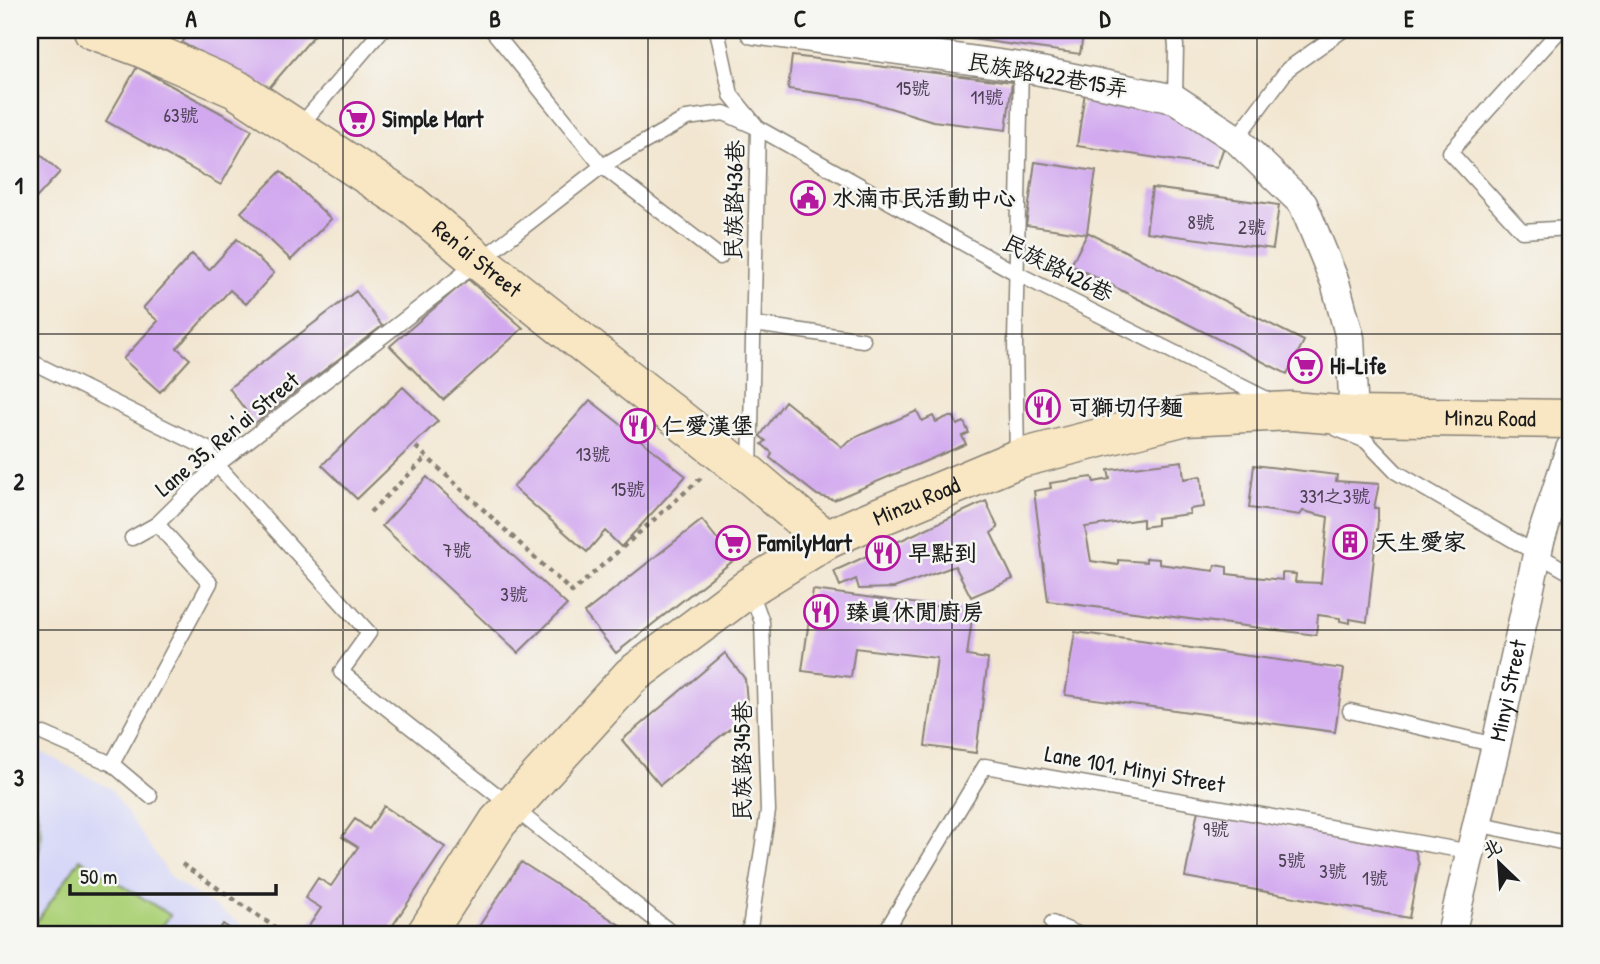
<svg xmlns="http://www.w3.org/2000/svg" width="1600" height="964" viewBox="0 0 1600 964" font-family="'Patrick Hand','LXGW WenKai TC',sans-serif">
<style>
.built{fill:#d6d7f8}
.green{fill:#afd37c;stroke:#66784c;stroke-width:2}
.building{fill:#d2a9ef}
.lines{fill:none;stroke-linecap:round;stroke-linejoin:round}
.lane-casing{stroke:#878176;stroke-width:17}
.street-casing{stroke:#878176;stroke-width:31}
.secondary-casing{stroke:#878176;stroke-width:41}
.path{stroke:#878176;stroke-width:4.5;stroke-dasharray:5 5;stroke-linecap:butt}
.lane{stroke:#fff;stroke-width:14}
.street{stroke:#fff;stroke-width:28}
.secondary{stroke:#f9e7c3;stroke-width:38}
.grid{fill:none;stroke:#1c1c1c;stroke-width:2;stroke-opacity:0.55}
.labels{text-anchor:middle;stroke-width:5;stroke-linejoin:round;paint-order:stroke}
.number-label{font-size:19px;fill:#4a3f51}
.street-label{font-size:23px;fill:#1c1c1c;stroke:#f6f6f2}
.poi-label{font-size:23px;font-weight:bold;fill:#1c1c1c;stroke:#f6f6f2;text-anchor:start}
.neatline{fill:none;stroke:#1c1c1c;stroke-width:2.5}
.grid-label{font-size:23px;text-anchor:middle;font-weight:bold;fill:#1c1c1c}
</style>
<rect width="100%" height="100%" fill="#f6f6f2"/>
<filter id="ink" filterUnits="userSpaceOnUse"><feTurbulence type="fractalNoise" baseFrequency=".0143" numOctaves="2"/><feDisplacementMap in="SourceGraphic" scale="14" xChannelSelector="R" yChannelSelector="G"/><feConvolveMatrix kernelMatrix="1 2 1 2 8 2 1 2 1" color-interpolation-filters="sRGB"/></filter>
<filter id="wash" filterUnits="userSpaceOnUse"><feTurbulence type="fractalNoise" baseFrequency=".00686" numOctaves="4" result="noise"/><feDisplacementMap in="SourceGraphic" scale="28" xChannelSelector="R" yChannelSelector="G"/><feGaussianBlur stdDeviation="1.57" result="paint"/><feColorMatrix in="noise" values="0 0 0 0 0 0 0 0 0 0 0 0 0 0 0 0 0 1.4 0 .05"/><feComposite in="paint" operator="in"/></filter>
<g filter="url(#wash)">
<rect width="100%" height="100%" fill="#f2e6d0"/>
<!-- built -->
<path class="built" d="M30 746 111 789 172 879 257 934H30Z"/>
<!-- green -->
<path class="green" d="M30 794C43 823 45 846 30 875Z
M80 859 170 915 157 934H30V931Z"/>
<g id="blocks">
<!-- building -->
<path class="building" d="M191 30H319L269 88 182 43Z
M972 30H1084L1080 54 971 39Z
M792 56 1012 82 1006 130 933 121 860 99 788 89Z
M137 67 252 130 221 185 106 121Z
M1085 92 1152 105 1227 138 1217 167 1077 146Z
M30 145 60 172 30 205Z
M1035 162 1096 171 1087 232 1304 341 1287 374 1071 265 1087 234 1026 225Z
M281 171 331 219 291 260 241 212Z
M1152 188 1279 205 1273 249 1146 232Z
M237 239 274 273 246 304 230 290 177 348 190 359 160 392 123 359 158 321 143 308 192 254 209 270Z
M468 279 523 328 443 400 390 346Z
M356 291 382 326 255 423 229 388Z
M403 387 438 421 357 499 322 465Z
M590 400 686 476 621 547 605 531 587 552 513 487Z
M785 401 842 447 856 437 917 411 922 421 933 416 936 422 947 417H954L957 425 964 422 969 433 962 436 966 444 834 500 817 495 770 458 772 453 762 444 766 441 760 436Z
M1182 461 1184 479 1201 476 1204 507 1189 509 1190 514 1157 518V525L1143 527V519L1085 527 1091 561 1118 565V560L1146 562V558L1159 559V564L1214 571 1215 565 1227 567V574L1282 580V573L1296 574 1295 582 1321 583 1328 517 1303 511 1300 515 1249 508 1254 465 1337 475 1336 481 1379 484 1374 508H1378V520L1367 622 1350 619V623L1340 621V618L1318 615 1316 635 1048 601 1034 491 1051 488 1050 483 1092 477 1094 482 1110 479 1108 470Z
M427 477 567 605 518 653 382 526Z
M986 501 998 528 991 533 1013 579 971 597 955 566 894 588 859 589 856 579 840 586 834 571Z
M702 520 734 560 616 653 584 613Z
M813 590 973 611 967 656 988 659 976 753 925 746 937 658 855 648 851 677 802 671Z
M1075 632 1344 669 1335 732 1065 695Z
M725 653 745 679 748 714 660 785 622 740Z
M384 806 445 847 387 934H316L307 929 321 908 305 898 318 878 331 886 358 847 342 837 355 819 369 829Z
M1198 810 1415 850 1419 865 1409 918 1185 877Z
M521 862 573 895 634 934H563L552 927 548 934H474Z
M223 924 238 934H217Z"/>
</g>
</g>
<g filter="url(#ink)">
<use href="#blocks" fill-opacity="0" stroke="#878176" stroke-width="2"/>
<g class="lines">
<!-- lane casing -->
<g class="lane-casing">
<path id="lane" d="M492 30 602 166 720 257
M717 30 731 95 758 128 1016 273 1271 401
M1174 30 1176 46 1175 99
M1560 30 1450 152 1522 231 1570 228
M299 127 382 30
M1236 139 1288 69 1343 30
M754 324 863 340
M30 361 206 448 217 465 369 633 341 672 673 934
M1335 428 1366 441 1396 472 1570 573
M1017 457 1015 342 1021 67
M132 538 157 524
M1350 711 1496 745
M44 734 112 764 210 583 157 524 217 465 602 166 687 118 724 113 758 128 750 470
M112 764 150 796
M1477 824 1570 844
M1052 923 1078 934
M749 934 768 811 762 622 750 589
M884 934 985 766 1471 852"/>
</g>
<!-- street casing -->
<g class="street-casing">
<g id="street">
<path d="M754 30 1021 67 1175 99 1236 139 1303 204 1335 282 1350 338 1354 416"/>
<path id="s1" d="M1451 934 1496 745 1540 541 1570 449"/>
</g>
</g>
<!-- secondary casing -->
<g class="secondary-casing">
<g id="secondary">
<path id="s2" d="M93 30 142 48 236 89 411 204 479 261 750 475 826 540"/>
<path id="s3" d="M426 934 498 822 631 676 750 587 826 540 862 524 1017 459 1186 416 1291 411 1354 416 1570 419"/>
</g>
</g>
<!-- path -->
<path class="path" d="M416 447 572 592 701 478
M370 512 427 457
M182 864 285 934"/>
<!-- lane -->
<use href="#lane" class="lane"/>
<!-- street -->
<use href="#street" class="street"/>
<!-- secondary -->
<use href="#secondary" class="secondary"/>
</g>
</g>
<!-- grid -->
<path class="grid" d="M343 30V934M648 30V934M952 30V934M1257 30V934M30 334H1570M30 630H1570"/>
<!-- icons -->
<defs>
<g id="supermarket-ring" transform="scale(1.75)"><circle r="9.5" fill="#f6f6f2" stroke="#b5179e" stroke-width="1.5"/><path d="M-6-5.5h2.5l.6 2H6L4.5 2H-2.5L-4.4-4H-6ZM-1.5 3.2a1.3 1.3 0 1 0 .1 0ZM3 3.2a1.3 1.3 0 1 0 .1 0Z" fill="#b5179e"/></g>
<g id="civic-ring" transform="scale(1.75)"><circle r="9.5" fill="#f6f6f2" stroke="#b5179e" stroke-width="1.5"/><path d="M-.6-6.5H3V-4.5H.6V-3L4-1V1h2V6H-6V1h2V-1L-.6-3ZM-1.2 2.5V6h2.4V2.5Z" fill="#b5179e"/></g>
<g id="restaurant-ring" transform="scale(1.75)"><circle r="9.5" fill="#f6f6f2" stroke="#b5179e" stroke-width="1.5"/><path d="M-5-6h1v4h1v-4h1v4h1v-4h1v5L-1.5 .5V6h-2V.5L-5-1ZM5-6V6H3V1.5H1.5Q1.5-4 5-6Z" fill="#b5179e"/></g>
<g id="building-ring" transform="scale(1.75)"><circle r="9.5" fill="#f6f6f2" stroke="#b5179e" stroke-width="1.5"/><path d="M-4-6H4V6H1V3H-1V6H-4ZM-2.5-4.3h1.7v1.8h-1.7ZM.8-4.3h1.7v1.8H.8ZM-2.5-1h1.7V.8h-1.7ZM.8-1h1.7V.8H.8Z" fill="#b5179e"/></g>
</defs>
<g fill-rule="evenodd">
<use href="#supermarket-ring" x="357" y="119"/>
<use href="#civic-ring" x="808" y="198"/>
<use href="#supermarket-ring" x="1305" y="366"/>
<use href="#restaurant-ring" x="1043" y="407"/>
<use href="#restaurant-ring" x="638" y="426"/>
<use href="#building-ring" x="1350" y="542"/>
<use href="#supermarket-ring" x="733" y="543"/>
<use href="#restaurant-ring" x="883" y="553"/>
<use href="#restaurant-ring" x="821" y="612"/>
</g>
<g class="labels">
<!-- number labels -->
<g class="number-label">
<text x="913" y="95">15號</text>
<text x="987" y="104">11號</text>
<text x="181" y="122">63號</text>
<text x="1201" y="229">8號</text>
<text x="1252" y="234">2號</text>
<text x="593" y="461">13號</text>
<text x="628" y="496">15號</text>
<text x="1335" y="503">331之3號</text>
<text x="457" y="557">7號</text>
<text x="514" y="601">3號</text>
<text x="1216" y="836">9號</text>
<text x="1292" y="867">5號</text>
<text x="1333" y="878">3號</text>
<text x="1375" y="885">1號</text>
</g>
<!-- street labels -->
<g class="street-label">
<text transform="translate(1048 75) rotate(10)" y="8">民族路422巷15弄</text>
<text transform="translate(734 200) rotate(-89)" y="8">民族路436巷</text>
<text dy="8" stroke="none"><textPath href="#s2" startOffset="450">Ren'ai Street</textPath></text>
<text transform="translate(1058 268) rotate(27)" y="8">民族路426巷</text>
<text dy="8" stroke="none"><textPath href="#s3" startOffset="1255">Minzu Road</textPath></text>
<text transform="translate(227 434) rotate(-40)" y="8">Lane 35, Ren'ai Street</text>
<text dy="8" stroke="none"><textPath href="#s3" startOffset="667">Minzu Road</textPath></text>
<text dy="8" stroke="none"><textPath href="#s1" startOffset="250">Minyi Street</textPath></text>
<text transform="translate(742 761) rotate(-90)" y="8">民族路345巷</text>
<text transform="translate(1135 769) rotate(10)" y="8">Lane 101, Minyi Street</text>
</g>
<!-- poi labels -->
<g class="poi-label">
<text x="382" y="127">Simple Mart</text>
<text x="832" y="206">水湳市民活動中心</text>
<text x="1330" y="374">Hi-Life</text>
<text x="1068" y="415">可獅切仔麵</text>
<text x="662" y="434">仁愛漢堡</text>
<text x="1374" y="550">天生愛家</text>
<text x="758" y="551">FamilyMart</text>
<text x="908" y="561">早點到</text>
<text x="846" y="620">臻真休閒廚房</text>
</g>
</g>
<!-- margin -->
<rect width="1600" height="964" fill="none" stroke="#f6f6f2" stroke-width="77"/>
<!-- north arrow -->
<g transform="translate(1499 863) rotate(335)" stroke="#f6f6f2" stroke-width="5" paint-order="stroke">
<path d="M0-5L12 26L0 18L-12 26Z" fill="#1c1c1c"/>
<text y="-10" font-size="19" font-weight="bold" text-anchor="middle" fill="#1c1c1c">北</text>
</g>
<!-- scale -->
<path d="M70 884v10h206v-10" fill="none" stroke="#1c1c1c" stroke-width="3.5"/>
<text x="80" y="884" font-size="21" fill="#1c1c1c" stroke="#f6f6f2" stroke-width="5" paint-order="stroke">50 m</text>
<rect x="38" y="38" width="1524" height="888" class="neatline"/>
<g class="grid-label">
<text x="191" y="27">A</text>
<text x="495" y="27">B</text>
<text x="800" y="27">C</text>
<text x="1105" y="27">D</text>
<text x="1409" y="27">E</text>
<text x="19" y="194">1</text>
<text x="19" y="490">2</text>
<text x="19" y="786">3</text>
</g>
</svg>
